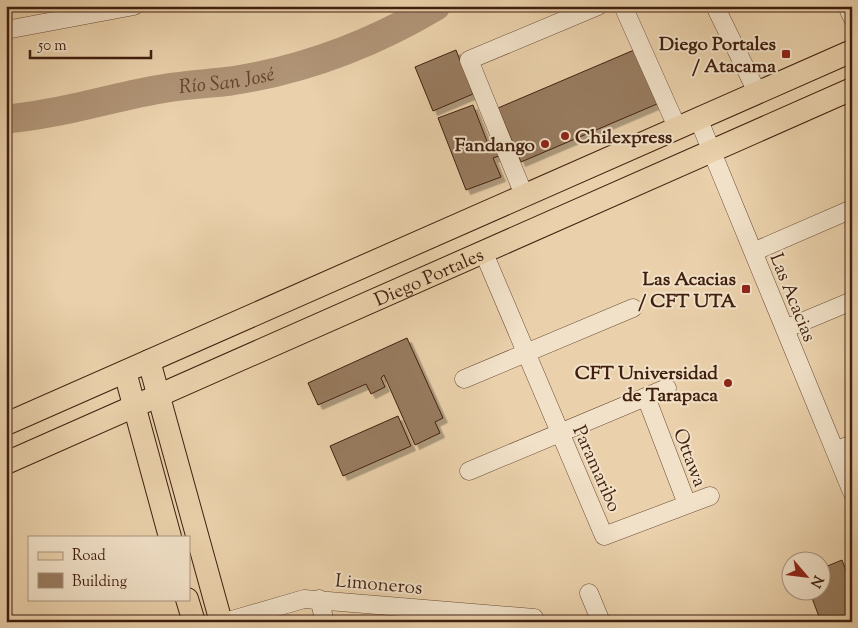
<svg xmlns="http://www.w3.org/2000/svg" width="858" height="628" viewBox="0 0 858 628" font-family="'Sorts Mill Goudy',serif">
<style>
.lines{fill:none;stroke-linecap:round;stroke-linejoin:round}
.river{stroke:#b09476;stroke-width:29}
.building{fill:#987c60;stroke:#401f0f;filter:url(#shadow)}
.minor-casing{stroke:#6a4c36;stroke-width:19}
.major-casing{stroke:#401f0f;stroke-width:24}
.minor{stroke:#f1e1c8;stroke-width:18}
.major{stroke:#ead1ab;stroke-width:22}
.poi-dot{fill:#8f2418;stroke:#f1e1c8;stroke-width:2}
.labels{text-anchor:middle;stroke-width:4;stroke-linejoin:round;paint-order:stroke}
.poi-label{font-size:19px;font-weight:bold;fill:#401f0f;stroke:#f1e1c8;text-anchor:end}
.street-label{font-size:19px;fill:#401f0f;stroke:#f1e1c8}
.water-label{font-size:20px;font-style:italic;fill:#62422e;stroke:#f1e1c8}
</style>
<defs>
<filter id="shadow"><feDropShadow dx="4.5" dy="4.5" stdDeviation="0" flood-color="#0004"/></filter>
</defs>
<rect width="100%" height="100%" fill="#ead1ab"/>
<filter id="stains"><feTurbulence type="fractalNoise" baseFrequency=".004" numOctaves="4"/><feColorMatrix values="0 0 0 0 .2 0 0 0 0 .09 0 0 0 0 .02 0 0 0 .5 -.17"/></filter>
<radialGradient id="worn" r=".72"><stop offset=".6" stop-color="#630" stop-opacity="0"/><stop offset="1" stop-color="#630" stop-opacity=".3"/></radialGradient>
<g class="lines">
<!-- river -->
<path class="river" id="s1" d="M6 119C56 115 106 99 155 90 180 85 206 84 231 81 303 70 374 43 436 6"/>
</g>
<!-- building -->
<path class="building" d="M456 50 473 94 433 111 415 67Z
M634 50 657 104 521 162 498 108Z
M473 105 488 144 496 141 502 155 493 158 501 177 466 190 438 118Z
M407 338 443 418 435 422 440 433 415 445 384 375 381 378 385 387 371 394 366 384 318 405 308 383Z
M398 416 411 446 343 476 330 446Z
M842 560 852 586V622H821L809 590H820V569Z"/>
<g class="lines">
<!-- minor casing -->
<g class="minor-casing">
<path id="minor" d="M623 6 677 127
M715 6 757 92
M847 6 852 17
M6 30 134 6
M698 118 852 492
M524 195 469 60 598 6
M483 251 604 536 710 496
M753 252 852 209
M785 329 852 301
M464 379 633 308
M646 397 687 504
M835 451 852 444
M469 471 667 388
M589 593 601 622
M319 599 325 622
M225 622 304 599 534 618 535 622"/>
</g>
<!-- major casing -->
<g class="major-casing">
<g id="major">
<path d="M149 361 221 622"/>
<path d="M125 372 170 537"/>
<path d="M6 424 852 51"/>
<path id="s2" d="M6 463 852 89"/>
<path d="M187 599 194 622"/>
</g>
</g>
<!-- minor -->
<use href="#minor" class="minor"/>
<!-- major -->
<use href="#major" class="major"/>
</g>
<!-- markers -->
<g class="poi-dot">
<rect x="781" y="49" width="10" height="10" rx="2.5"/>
<circle cx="565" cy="136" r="5"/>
<circle cx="545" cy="144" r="5"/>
<rect x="741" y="284" width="10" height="10" rx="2.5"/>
<circle cx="728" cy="383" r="5"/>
</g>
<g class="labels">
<!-- poi labels -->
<g class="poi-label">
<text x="776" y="50">Diego Portales<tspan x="776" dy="22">/ Atacama</tspan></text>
<text x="575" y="143" text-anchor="start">Chilexpress</text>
<text x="535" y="151">Fandango</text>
<text x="736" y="285">Las Acacias<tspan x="736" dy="22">/ CFT UTA</tspan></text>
<text x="718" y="379">CFT Universidad<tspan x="718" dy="22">de Tarapaca</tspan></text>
</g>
<!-- street labels -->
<g class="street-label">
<text dy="7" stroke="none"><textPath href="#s2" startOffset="462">Diego Portales</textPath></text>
<text transform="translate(794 297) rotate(68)" y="7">Las Acacias</text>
<text transform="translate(691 457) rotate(69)" y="7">Ottawa</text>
<text transform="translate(598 468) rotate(66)" y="7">Paramaribo</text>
<text transform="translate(379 583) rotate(5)" y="7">Limoneros</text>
</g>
<!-- water labels -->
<g class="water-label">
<text dy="7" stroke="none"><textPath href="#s1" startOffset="224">Río San José</textPath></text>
</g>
</g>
<!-- margin -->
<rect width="858" height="628" fill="none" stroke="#ead1ab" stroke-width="25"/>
<rect x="8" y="8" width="843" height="613" fill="none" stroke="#401f0f" stroke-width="2.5"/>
<rect x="12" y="12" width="833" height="603" fill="none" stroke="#401f0f"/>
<!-- legend -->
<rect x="28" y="536" width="162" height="65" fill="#f1e1c8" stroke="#aa937e"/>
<rect x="38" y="552" width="25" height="8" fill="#ead1ab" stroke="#aa937e"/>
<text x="72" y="560" font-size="15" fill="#401f0f">Road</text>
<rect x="38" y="573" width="25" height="15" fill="#987c60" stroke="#aa937e"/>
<text x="72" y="586" font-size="15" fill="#401f0f">Building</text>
<!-- north arrow -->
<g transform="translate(806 576) rotate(118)"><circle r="24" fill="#f1e1c8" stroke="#aa937e"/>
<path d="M0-4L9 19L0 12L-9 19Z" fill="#8f2418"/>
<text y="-8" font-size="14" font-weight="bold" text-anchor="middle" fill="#401f0f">N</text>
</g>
<!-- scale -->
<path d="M30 50v8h121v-8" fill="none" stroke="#401f0f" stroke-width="2.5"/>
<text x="38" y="50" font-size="15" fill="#401f0f" stroke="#f1e1c8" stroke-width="4" paint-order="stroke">50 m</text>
<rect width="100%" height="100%" filter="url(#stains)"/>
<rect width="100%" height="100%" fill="url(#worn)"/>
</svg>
